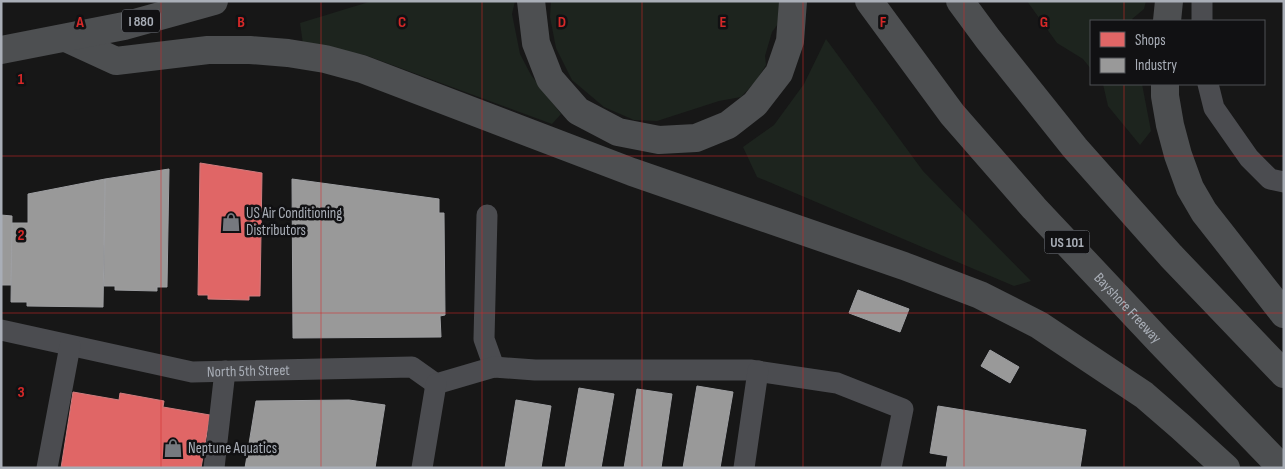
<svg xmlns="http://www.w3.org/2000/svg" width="1285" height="469" viewBox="0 0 1285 469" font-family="'Sofia Sans Condensed',sans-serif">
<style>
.green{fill:#1d241e}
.shops{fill:#e06666;stroke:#d07c7e}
.industry{fill:#999;stroke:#9e9fa2}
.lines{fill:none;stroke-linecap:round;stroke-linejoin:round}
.minor{stroke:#4b4c50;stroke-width:21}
.highway{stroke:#4d4f51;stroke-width:28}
.grid{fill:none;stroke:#d62828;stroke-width:1;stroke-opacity:0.55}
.labels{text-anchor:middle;stroke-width:5;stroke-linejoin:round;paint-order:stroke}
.shield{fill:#111113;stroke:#7b7f86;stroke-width:1}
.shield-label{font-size:14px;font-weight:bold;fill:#a9aeb7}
.poi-label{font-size:15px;fill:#a9aeb7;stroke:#111113;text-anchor:start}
.street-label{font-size:15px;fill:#a9aeb7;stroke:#111113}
.grid-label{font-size:16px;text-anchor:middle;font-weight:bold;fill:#d62828;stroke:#111113;stroke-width:5;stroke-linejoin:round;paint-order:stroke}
</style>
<rect width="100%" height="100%" fill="#171717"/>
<!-- green -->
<path class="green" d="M372 1H515L512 14 520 54 531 75 561 114 552 124 365 55 303 44 300 23Z
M551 1H779L778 24 772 32 765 56 766 65 756 81 741 97 719 101 657 121 634 120 604 107 572 80 556 48 550 17Z
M1027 1H1146L1144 9 1132 19 1133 21H1091V69L1083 59 1057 43Z
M826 39 923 171 1031 281 1014 286 757 177 743 147 774 125 804 84Z
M1103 84H1142L1151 131 1140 145 1108 106Z"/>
<!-- shops -->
<path class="shops" d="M200 163 262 173 260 296H249V300L208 299V295H198Z
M73 392 119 400 120 393 164 401 163 407 210 415 201 468H61Z"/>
<!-- industry -->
<path class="industry" d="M169 169 167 287H157V291L115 290V286H104L105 179Z
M105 179 103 307 27 306V302H11L12 223H28V194Z
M292 179 439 199V213H444L445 315 440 316 441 337 293 338Z
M1 215 12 216 11 285H1Z
M858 290 909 309 900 332 849 313Z
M990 350 1019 367 1010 383 981 366Z
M697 386 733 392 720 468H683Z
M579 388 614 394 601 468H565Z
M637 389 672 394 661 468H624Z
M349 400 385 405 375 468H245L256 401Z
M516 400 551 406 541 468H505Z
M938 406 1086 430 1080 468H946L948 456 930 453Z"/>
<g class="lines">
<!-- minor -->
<g class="minor">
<path d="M1202 21V1"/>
<path d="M1208 84 1214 108 1249 158 1270 179 1284 182"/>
<path d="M487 215 484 339 494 367"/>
<path id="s1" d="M1 330 192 372 412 367 436 384"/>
<path d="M436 384 494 367 535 370H750L837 383 903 409 891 468"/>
<path d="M47 468 70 346"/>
<path d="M214 468 225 371"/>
<path d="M422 468 436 384"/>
<path d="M744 468 758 371"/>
</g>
<!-- highway -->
<g class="highway">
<path d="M531 1 536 43 550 79 578 111 618 132 659 140 696 138 728 125 755 104 779 73 790 41 793 1"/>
<path id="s2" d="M869 1 952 114 1034 208 1161 343 1282 468"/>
<path d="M960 1 988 39 1075 148 1171 256 1284 374"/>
<path d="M1167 21 1169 1"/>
<path d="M66 38 116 61 208 50H250L288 53 325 59 362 69 632 172 904 266 980 295 1039 325 1144 395 1181 427 1226 468"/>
<path d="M1 50 124 26 214 1"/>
<path d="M1165 84V96L1170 125 1178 155 1190 188 1204 212 1284 314"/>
</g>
</g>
<!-- grid -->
<path class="grid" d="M161 1V468M321 1V468M482 1V468M642 1V468M803 1V468M964 1V468M1124 1V21M1124 84V468M1 156H1284M1 313H1284"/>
<!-- icons -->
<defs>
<g id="shop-bare" transform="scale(1.5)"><path d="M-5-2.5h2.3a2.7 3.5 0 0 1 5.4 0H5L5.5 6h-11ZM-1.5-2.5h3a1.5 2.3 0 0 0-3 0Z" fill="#76797f" stroke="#111113" stroke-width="2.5" paint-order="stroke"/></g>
</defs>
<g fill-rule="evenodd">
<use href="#shop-bare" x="231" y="222"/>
<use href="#shop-bare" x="173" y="448"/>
</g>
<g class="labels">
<!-- shield labels -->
<g class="shield">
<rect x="122" y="9.5" width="38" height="23" rx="4"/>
<rect x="1044.5" y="230.5" width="45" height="23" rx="4"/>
</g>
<g class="shield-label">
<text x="141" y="26">I 880</text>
<text x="1067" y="247">US 101</text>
</g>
<!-- poi labels -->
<g class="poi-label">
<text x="246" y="218">US Air Conditioning<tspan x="246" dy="17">Distributors</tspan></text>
<text x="188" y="453">Neptune Aquatics</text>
</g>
<!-- street labels -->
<g class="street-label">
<text dy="5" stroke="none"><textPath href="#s2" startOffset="402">Bayshore Freeway</textPath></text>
<text dy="5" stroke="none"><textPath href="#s1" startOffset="252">North 5th Street</textPath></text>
</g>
</g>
<g class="grid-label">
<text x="80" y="27">A</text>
<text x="241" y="27">B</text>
<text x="402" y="27">C</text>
<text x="562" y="27">D</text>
<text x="723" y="27">E</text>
<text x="883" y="27">F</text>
<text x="1044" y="27">G</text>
<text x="21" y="84">1</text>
<text x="21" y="240">2</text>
<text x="21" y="397">3</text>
</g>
<!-- border -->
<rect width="1285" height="469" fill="none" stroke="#a9aeb7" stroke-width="5"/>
<!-- legend -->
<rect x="1090" y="20" width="175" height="65" fill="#111113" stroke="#4e5055"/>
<rect x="1100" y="32" width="25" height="15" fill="#e06666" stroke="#4e5055"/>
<text x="1135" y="45" font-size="15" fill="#a9aeb7">Shops</text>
<rect x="1100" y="58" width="25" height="15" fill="#999999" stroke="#4e5055"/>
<text x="1135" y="70" font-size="15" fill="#a9aeb7">Industry</text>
</svg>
